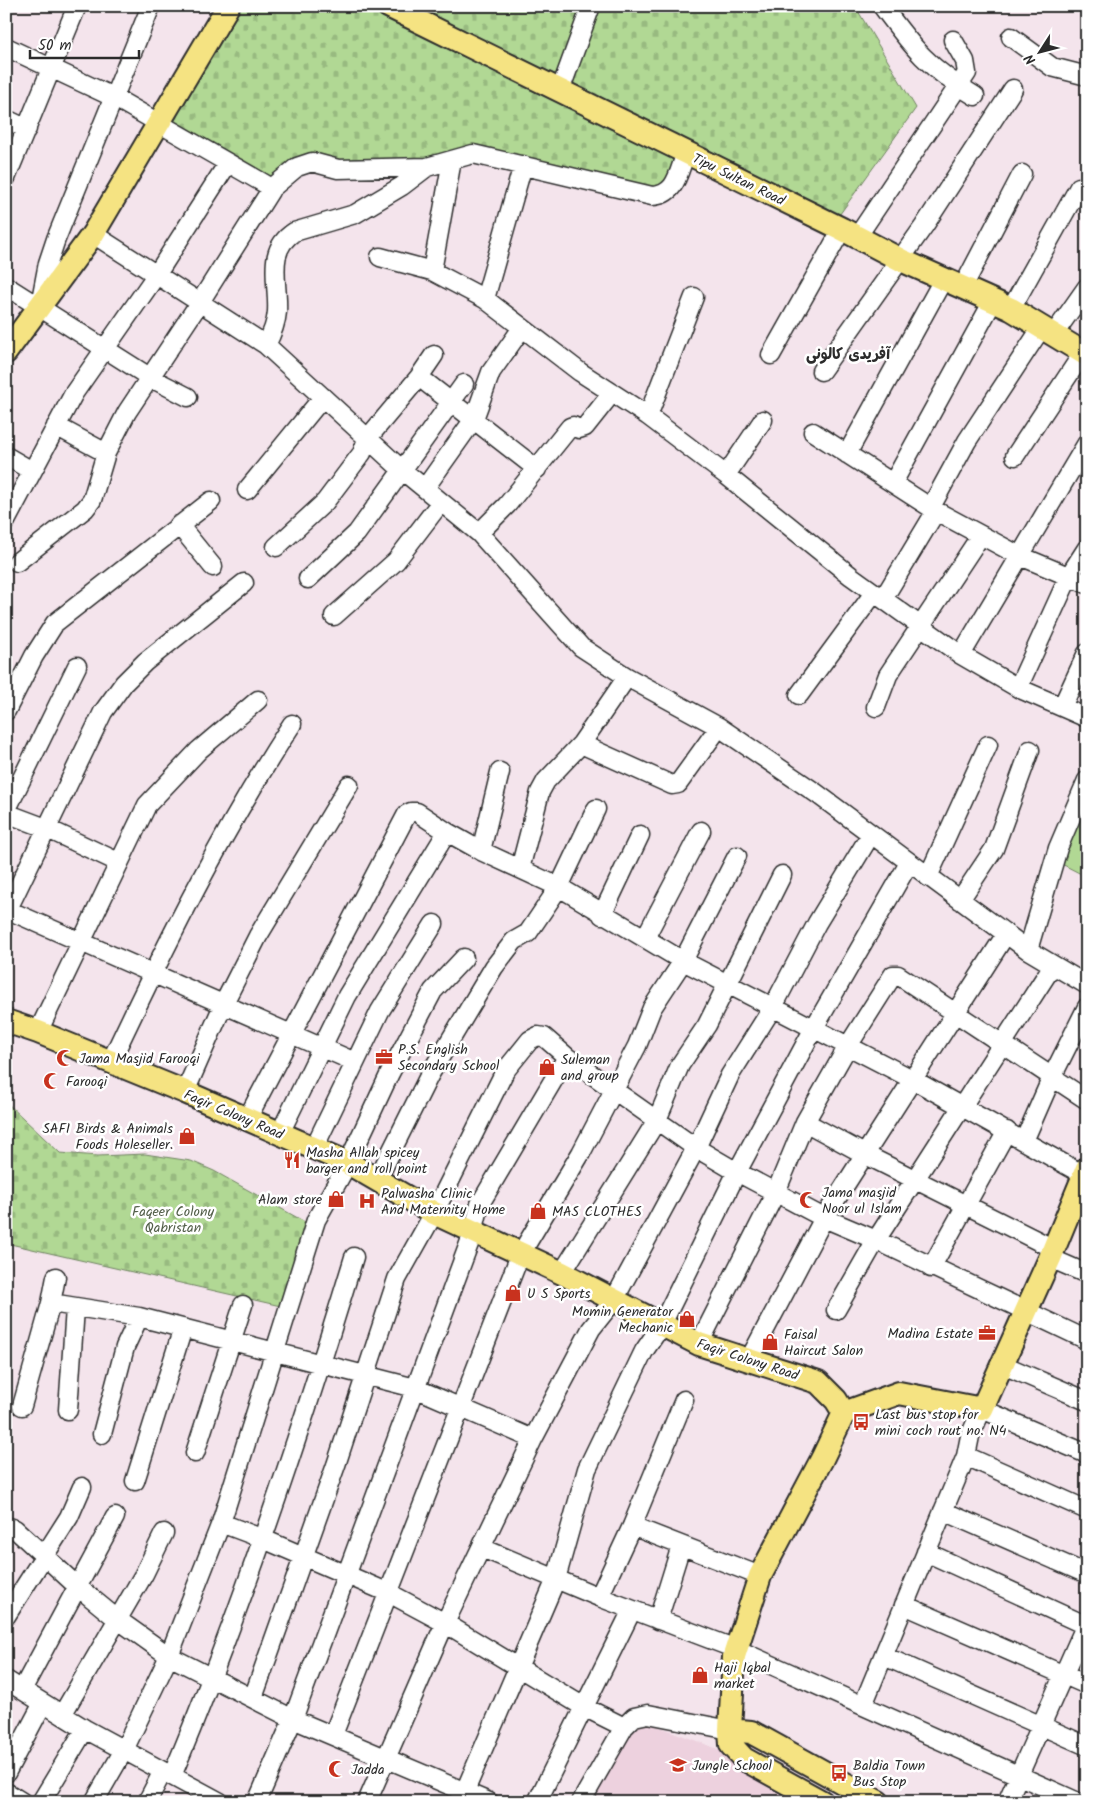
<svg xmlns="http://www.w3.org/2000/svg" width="1093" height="1808" viewBox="0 0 1093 1808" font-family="Kalam,'Playpen Sans Arabic',sans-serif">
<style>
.built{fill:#edd1de}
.cemetery{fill:url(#cemetery-stones);stroke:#6e8260}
.park{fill:#b1d894;stroke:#6e8260}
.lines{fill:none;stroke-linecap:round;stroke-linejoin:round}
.minor-casing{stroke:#2b2b2b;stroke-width:21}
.major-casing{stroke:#2b2b2b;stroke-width:26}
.minor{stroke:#fff;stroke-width:18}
.major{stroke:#f5e382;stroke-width:22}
.labels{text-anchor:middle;stroke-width:5;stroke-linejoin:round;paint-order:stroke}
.street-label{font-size:14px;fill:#2b2b2b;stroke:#fff}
.poi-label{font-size:14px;fill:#2b2b2b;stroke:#fff;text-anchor:start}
.park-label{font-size:14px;fill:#535f4a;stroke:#fff}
.neighbourhood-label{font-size:15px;font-weight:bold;fill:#2b2b2b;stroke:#fff}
</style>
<defs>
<pattern id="cemetery-stones" width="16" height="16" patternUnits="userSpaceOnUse" patternTransform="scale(1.25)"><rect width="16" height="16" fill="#b1d894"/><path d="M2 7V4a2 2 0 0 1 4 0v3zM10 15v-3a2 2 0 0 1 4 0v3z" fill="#98ba80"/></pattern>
</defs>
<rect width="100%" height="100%" fill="#f4e4ec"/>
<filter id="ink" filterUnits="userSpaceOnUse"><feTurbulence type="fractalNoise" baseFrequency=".02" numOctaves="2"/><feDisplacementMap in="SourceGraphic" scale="10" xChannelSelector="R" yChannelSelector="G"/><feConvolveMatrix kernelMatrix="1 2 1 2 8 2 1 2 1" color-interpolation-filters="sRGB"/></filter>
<g filter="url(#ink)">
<!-- built -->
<path class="built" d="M634 1717 744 1759 822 1802H581Z"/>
<!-- cemetery -->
<path class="cemetery" d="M227 6H283L293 12 296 6H855L916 108 832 225 686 158 673 191 473 155 426 168 311 163 270 189 157 126Z
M6 1102 60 1153 98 1156 145 1154 191 1161 214 1171 305 1222 285 1307 6 1243Z"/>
<!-- park -->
<path class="park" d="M1087 780V877L1054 860Z"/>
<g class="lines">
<!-- minor casing -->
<g class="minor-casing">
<path id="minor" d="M882 6C913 48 929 69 975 96
M1011 37 1052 67 1087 76
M6 47 115 98 272 188
M560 91 591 6
M6 119 27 129
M6 178 77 6
M93 234 266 345 402 470 479 533 581 647 627 677 719 727 816 793 1028 950 1087 985
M857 237 967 73 965 61 953 40
M380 257 432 271 485 299 580 372 648 416 726 475 851 576 961 655 1018 688 1087 718
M432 271 452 160
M6 286 151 378 188 397
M963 287 1022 174
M485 299 523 165
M40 305 48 263 56 239 151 6
M1011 309 1079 187
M1054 334 1087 287
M266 345C272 334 276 324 277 312 279 282 265 251 294 232L355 214 402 186 427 167
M771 355 842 229
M821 371 924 226 1013 89
M419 377 537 469
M648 416 694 297
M56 426 106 453
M813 432 936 511 1018 555 1087 584
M847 454 944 278
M6 456 32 471
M1015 456 1083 353
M726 475 763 420
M893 483 993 301
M425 488 474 419 491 372 522 328
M247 490 323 397
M931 507 967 441 1042 327
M6 521 74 393 157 274 228 163
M179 525 213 567
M479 533 507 505 570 427 573 426 579 429 585 427 612 393
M276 547 325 502 362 453 367 439 419 377 434 355
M17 562 85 509 92 500 106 453 127 412 200 302 272 188 297 167 312 162 338 169 427 167 473 154 652 196C677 195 678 172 686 153
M308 579 357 533 464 384
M883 599 936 511
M334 616 396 561 441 502
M961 655 1087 443
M1018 688 1069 576 1087 548
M799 695 874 593
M876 707 888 675 981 535
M1062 707 1087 653
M6 711 34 656 55 623 211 501
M581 744 672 785 678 784 719 727
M6 811 77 666
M6 813 46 828 118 862
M481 851 500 772
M520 869 540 792 546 781 581 744 627 677
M928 877 988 745
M960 900 994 849 1030 750
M8 910 355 1062
M6 913 103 712 124 683 145 662 244 583
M602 915 640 835
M645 938 701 831
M1028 950 1058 848 1087 780
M38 1032 147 805 199 750 258 700
M110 1063C165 946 222 831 292 724
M185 1092 224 1003 258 936 349 785
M247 1119 407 814 411 812H417L447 832 481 851 559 887 683 961 912 1079 1084 1175
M805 1122 866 1155 1054 1249
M280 1133 347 996 447 832
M1024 1141 1052 1077 1087 1007
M314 1148 380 1011 434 924
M377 1180 430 1074 494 967 514 941 528 933 559 887 596 809
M1073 1202 1087 1208
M1050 1258 1087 1274
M931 1268 1007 1131
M562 1273 657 1120 680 1065 707 1025 782 875
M51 1303 139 1317 415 1388 533 1439
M836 1310 876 1240 1053 965
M699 1344 776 1192 805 1122 848 1046 893 975H898L1087 1100
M749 1360 824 1218 1006 934
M1001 1364 1087 1401
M22 1406 51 1303 56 1277
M68 1410 75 1308
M102 1434 125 1347 139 1317
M195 1453 243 1305
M966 1456 1087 1510
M135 1481 183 1328
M943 1511 1087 1574
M221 1523 261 1538 389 1593 445 1623 584 1707 624 1727
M6 1526 15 1529 78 1587 117 1619 169 1656 293 1719 489 1802
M632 1526 760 1576
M482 1548 599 1597 736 1649 1078 1802
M926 1552 1087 1626
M599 1597 632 1526 684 1400
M904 1605 1087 1685
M6 1616 69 1517 82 1487
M658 1620 681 1546
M884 1656 1087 1746
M6 1680 85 1729 220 1802
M22 1690 115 1517
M253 1698 336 1465 397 1279 434 1213 505 1071 530 1040 538 1036 544 1037 567 1057 696 1148 737 1172 824 1218 876 1240 1087 1340
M863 1705 966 1456 970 1436 982 1409 1087 1454
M62 1715 144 1574 164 1533
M333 1735 520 1255 581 1153 637 1046 652 1008 683 961 737 856
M6 1773 43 1703
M172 1776C243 1607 301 1432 354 1257
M465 1791 556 1579 587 1469 644 1351 661 1326 737 1172 814 1028 909 863
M6 1792 22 1802
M41 1802 85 1729
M94 1802 124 1750 169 1656 221 1523 316 1220 348 1163 390 1073 433 991 464 958
M147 1802 163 1771
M257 1802 293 1719 473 1233 480 1204 567 1057
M367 1802 445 1623 533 1439 591 1329 614 1300 696 1148 730 1075 773 1007 817 923 871 834
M537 1802 632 1610
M581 1802 624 1727 634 1717 648 1714 730 1730
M1007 1802 1087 1622"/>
</g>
<!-- major casing -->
<g class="major-casing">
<path id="major" d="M388 6 842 229 901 260 1011 309 1087 355
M6 352 93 234 228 6
M6 1021 38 1032 185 1092 348 1163 434 1213 562 1273 699 1344 818 1382 836 1400 844 1413 822 1459 760 1576 734 1656 730 1730
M844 1413 899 1393 982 1409 1050 1258 1087 1168
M822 1802 744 1759 731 1745 730 1730 751 1732 878 1802"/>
</g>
<!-- minor -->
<use href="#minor" class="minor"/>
<!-- major -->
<use href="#major" class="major"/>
</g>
</g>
<!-- icons -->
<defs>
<g id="office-bare" transform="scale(1.35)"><path d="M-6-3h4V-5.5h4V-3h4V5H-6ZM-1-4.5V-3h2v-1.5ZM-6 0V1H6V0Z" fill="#c8321e" stroke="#fff" stroke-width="2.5" paint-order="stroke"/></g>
<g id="mosque-bare" transform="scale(1.35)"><path d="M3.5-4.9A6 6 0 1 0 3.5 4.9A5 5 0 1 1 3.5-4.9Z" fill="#c8321e" stroke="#fff" stroke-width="2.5" paint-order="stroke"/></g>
<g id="shop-bare" transform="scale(1.35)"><path d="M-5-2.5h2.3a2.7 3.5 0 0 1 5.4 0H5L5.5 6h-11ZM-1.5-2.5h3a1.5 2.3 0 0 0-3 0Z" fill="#c8321e" stroke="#fff" stroke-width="2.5" paint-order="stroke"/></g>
<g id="restaurant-bare" transform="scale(1.35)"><path d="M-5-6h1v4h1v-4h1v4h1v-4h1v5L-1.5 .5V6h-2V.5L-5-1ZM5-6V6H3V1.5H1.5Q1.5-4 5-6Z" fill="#c8321e" stroke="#fff" stroke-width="2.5" paint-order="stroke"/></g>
<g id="hospital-bare" transform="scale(1.35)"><path d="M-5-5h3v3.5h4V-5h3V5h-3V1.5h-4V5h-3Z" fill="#c8321e" stroke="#fff" stroke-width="2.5" paint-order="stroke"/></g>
<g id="bus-bare" transform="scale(1.35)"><path d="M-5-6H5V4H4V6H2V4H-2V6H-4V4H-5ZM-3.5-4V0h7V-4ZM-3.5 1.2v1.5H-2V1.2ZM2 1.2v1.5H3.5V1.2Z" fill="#c8321e" stroke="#fff" stroke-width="2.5" paint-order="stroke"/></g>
<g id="school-bare" transform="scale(1.35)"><path d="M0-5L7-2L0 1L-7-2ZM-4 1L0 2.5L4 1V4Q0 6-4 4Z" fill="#c8321e" stroke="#fff" stroke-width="2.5" paint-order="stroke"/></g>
</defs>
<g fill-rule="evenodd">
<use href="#office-bare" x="384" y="1057"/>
<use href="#mosque-bare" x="65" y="1058"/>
<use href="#shop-bare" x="547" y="1067"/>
<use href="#mosque-bare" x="52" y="1081"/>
<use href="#shop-bare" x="187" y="1136"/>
<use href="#restaurant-bare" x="292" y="1160"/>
<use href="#shop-bare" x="336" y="1199"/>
<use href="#mosque-bare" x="808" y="1200"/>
<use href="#hospital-bare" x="367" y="1201"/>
<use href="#shop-bare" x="538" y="1211"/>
<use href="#shop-bare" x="513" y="1293"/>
<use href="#shop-bare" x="687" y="1319"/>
<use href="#office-bare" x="987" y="1333"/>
<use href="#shop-bare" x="770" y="1342"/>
<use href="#bus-bare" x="861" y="1422"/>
<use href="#shop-bare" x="700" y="1675"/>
<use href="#school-bare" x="678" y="1765"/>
<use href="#mosque-bare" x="337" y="1769"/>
<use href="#bus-bare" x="839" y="1773"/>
</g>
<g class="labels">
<!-- street labels -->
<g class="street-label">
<text transform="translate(739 179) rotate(26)" y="5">Tipu Sultan Road</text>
<text transform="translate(234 1114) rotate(23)" y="5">Faqir Colony Road</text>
<text transform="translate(748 1359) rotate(18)" y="5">Faqir Colony Road</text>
</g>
<!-- poi labels -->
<g class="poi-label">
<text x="398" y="1054">P.S. English<tspan x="398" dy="16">Secondary School</tspan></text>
<text x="79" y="1063">Jama Masjid Farooqi</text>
<text x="561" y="1064">Suleman<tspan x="561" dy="16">and group</tspan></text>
<text x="66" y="1086">Farooqi</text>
<text x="173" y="1133" text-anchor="end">SAFI Birds &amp; Animals<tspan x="173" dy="16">Foods Holeseller.</tspan></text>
<text x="306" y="1157">Masha Allah spicey<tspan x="306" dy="16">barger and roll point</tspan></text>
<text x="822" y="1197">Jama masjid<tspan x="822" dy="16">Noor ul Islam</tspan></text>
<text x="381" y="1198">Palwasha Clinic<tspan x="381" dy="16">And Maternity Home</tspan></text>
<text x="322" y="1204" text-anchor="end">Alam store</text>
<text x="552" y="1216">MAS CLOTHES</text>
<text x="527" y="1298">U S Sports</text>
<text x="673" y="1316" text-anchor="end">Momin Generator<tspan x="673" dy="16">Mechanic</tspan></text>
<text x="973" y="1338" text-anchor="end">Madina Estate</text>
<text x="784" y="1339">Faisal<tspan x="784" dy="16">Haircut Salon</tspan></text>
<text x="875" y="1419">Last bus stop for<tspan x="875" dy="16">mini coch rout no. N4</tspan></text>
<text x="714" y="1672">Haji Iqbal<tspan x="714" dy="16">market</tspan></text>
<text x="692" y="1770">Jungle School</text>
<text x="853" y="1770">Baldia Town<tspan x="853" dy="16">Bus Stop</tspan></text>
<text x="351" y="1774">Jadda</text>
</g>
<!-- park labels -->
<g class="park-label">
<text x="173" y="1216">Faqeer Colony<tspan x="173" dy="16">Qabristan</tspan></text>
</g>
<!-- neighbourhood labels -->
<g class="neighbourhood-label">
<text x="848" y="359">آفریدی کالونی</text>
</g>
</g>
<!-- margin -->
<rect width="1093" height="1808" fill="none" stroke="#fff" stroke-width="25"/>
<rect x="12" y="12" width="1068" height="1783" fill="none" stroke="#2b2b2b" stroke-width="2" filter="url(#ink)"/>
<!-- north arrow -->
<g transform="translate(1040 52) rotate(234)" stroke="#ffffff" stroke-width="4" paint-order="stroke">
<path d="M0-4L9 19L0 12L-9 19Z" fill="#2b2b2b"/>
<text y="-8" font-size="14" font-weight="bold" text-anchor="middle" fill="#2b2b2b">N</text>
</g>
<!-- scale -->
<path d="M30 50v8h109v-8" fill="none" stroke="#2b2b2b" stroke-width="2.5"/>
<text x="38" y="50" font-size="15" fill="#2b2b2b" stroke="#ffffff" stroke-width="4" paint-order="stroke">50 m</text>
</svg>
